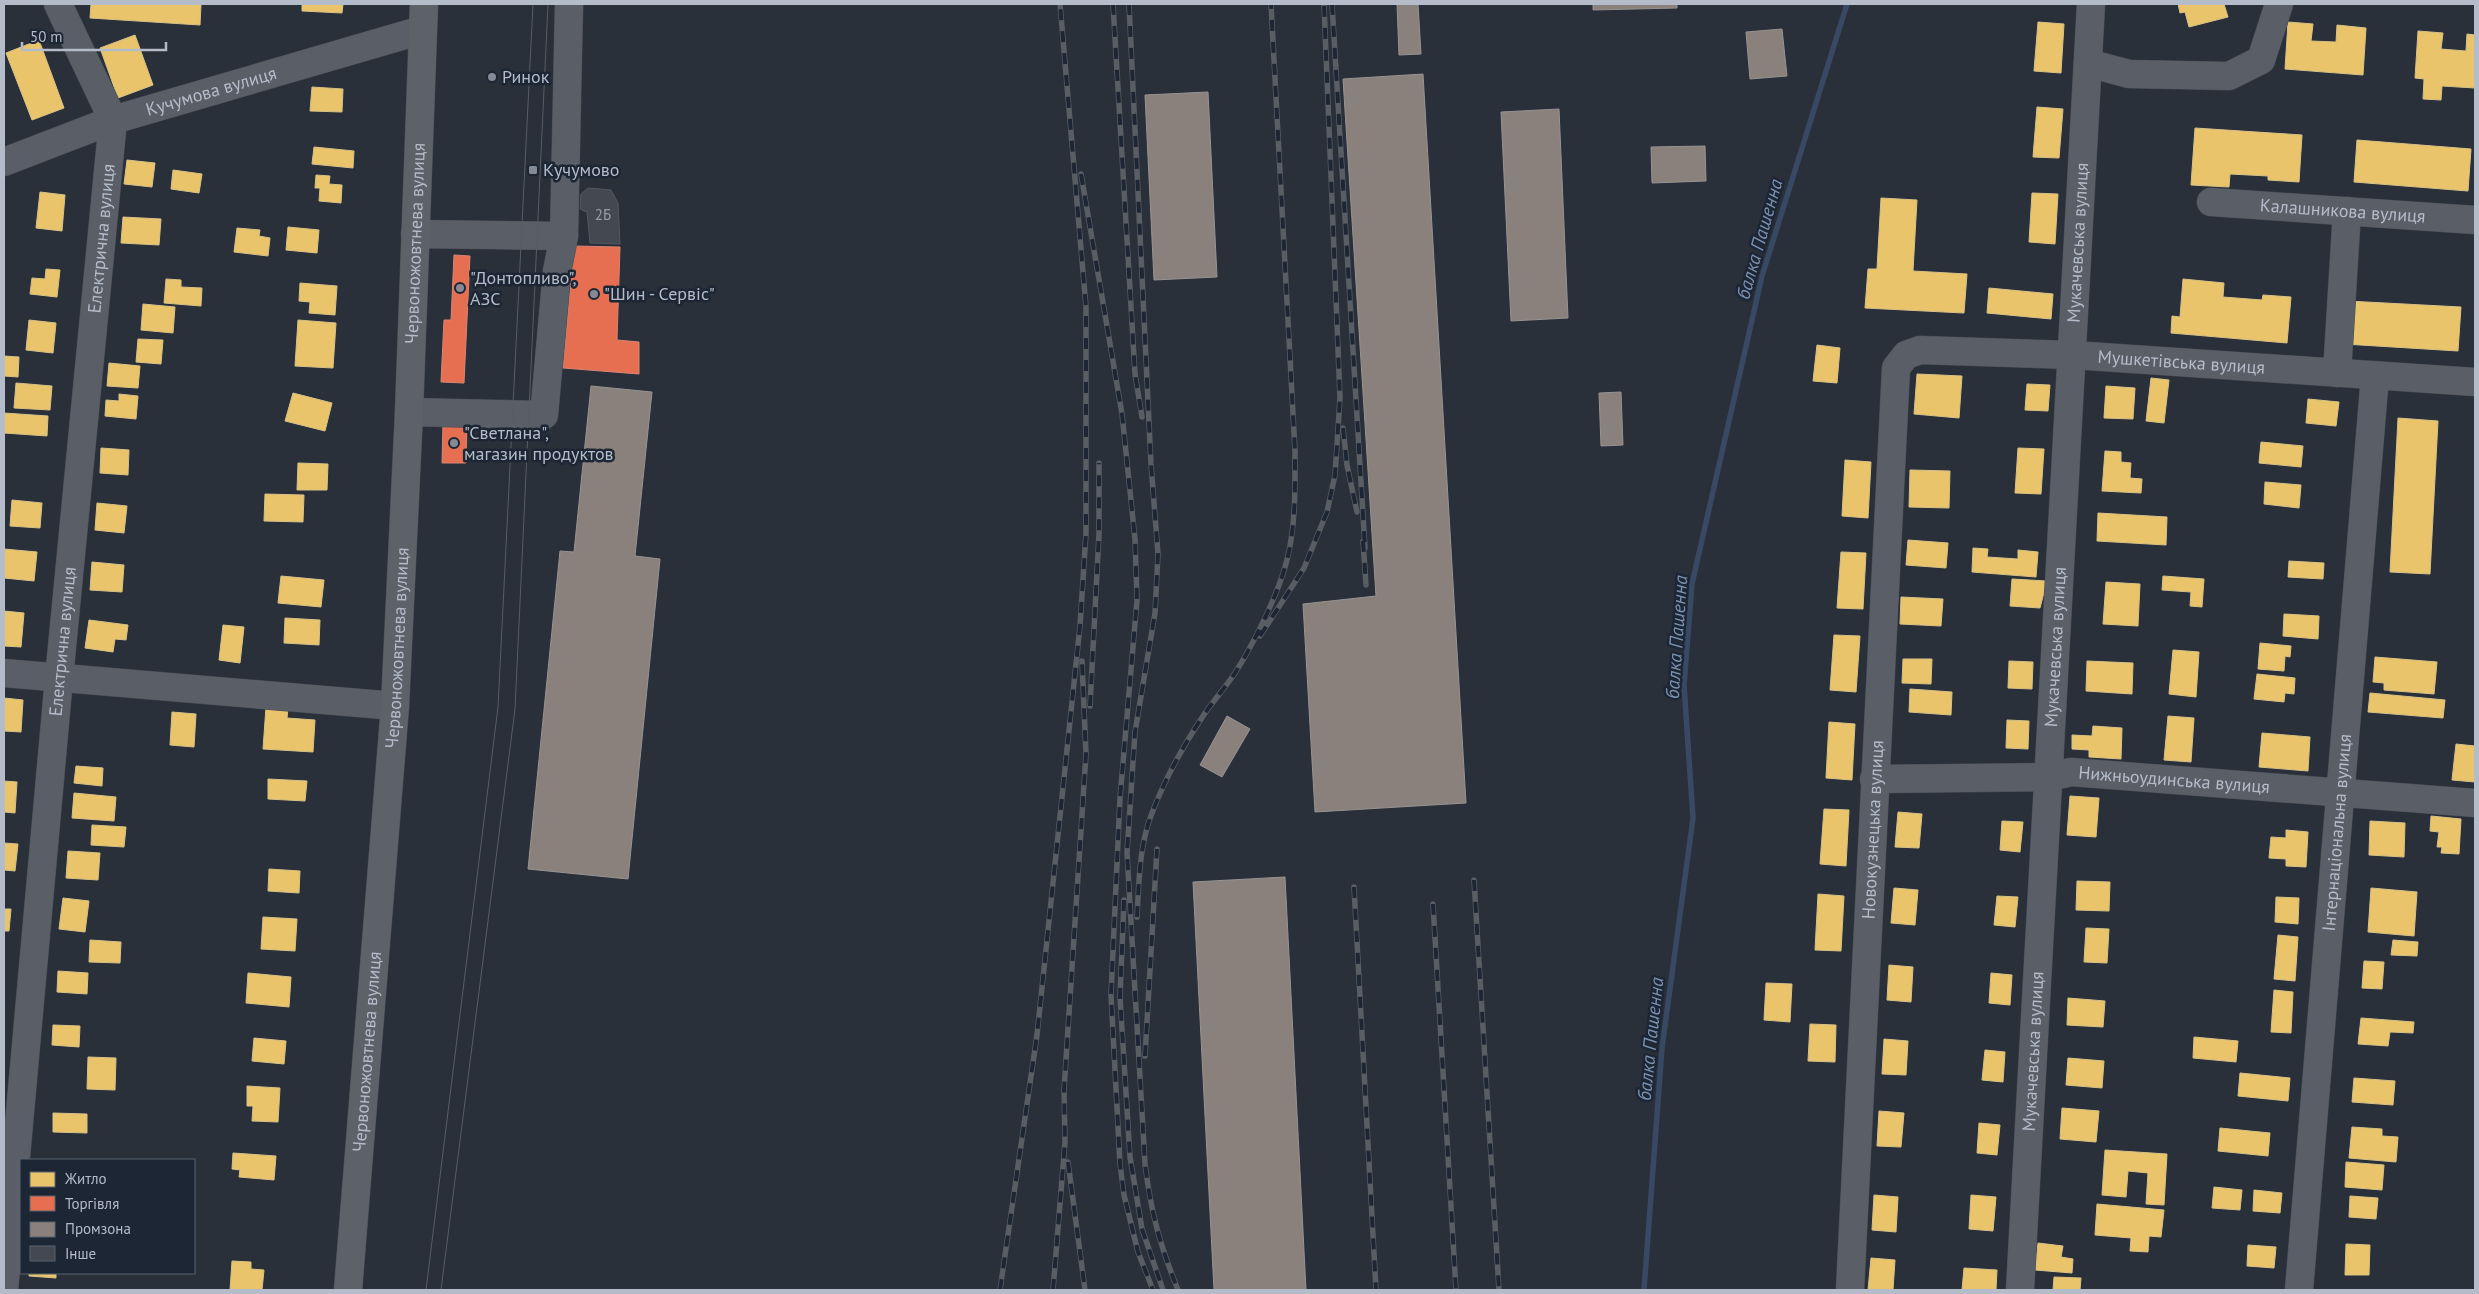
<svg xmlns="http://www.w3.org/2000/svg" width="2479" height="1294" viewBox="0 0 2479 1294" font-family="'PT Sans',sans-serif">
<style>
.homes{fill:#e9c46a;stroke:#d9c287}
.shops{fill:#e76f51;stroke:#d88675}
.industry{fill:#8a817c;stroke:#979393}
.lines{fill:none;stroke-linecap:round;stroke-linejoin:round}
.stream{stroke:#384964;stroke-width:5.5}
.building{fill:#444951;stroke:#525861}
.minor-casing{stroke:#464b52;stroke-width:29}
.major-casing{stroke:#484d56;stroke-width:29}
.minor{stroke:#5a5f67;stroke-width:28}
.major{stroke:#5d6168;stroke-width:28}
.tram{stroke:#595d64;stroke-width:1}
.rail-casing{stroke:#595d64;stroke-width:5.5}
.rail{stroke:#1d2634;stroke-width:4;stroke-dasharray:11;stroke-linecap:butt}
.poi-dot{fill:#848b97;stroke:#1d2634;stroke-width:2}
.labels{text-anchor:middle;stroke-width:5;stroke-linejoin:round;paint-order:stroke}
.number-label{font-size:15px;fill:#989fac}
.poi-label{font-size:18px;fill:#b4bcca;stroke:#1d2634;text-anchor:start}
.street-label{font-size:18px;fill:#b4bcca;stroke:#1d2634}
.water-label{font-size:19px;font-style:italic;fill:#7c92b2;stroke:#1d2634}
</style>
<rect width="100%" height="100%" fill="#2a3039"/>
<!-- homes -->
<path class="homes" d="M91 4H201L200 25 90 18Z
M302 4H343L342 13 302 11Z
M2178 4H2224L2228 17 2189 27 2185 12 2180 13Z
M2038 22 2064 24 2061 73 2034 71Z
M2288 22 2313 24 2311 41 2336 42 2337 25 2366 28 2363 75 2285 69Z
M2418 31 2443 33 2441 49 2466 51 2467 34 2475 35V88L2442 86 2441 100 2423 99 2424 79 2415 78Z
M135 35 153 85 118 98 100 48Z
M39 40 64 108 32 120 6 53Z
M312 87 343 89 342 112 310 111Z
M2037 107 2063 109 2059 158 2033 157Z
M2195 128 2302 135 2299 182 2268 180V176L2230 174 2229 187 2191 185Z
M2357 140 2471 149 2468 191 2354 182Z
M314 147 354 151 353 168 312 164Z
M127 160 155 163 152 187 124 184Z
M173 170 202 174 199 193 171 189Z
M316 175 330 176 329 184 342 185 341 203 319 201 320 188H315Z
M40 192 65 195 62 231 36 228Z
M2032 193 2058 194 2055 244 2029 242Z
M1881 198 1917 200 1913 271 1967 274 1964 313 1865 308 1868 269H1877Z
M123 217 161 219 159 245 121 243Z
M288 227 319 230 317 253 286 250Z
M237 228 260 230 259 236 270 238 268 256 234 252Z
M46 269 60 270 57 297 30 294 32 278 45 279Z
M166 279 181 280V287L202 288 201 306 164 303Z
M2183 279 2224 283 2223 297 2262 300 2263 295 2291 297 2287 343 2171 333 2172 316 2180 317Z
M300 283 337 286 335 315 309 313 310 302 299 301Z
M1989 288 2053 294 2051 319 1987 313Z
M2347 301 2461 307 2458 351 2344 344Z
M143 304 175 307 173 333 141 330Z
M29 320 56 323 53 353 26 350Z
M298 320 336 323 333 368 295 366Z
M138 339 163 340 161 364 136 362Z
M1817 345 1840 348 1837 383 1813 381Z
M4 356 19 357 18 377 4 376Z
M109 363 140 366 138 388 107 386Z
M1917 374 1962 376 1959 418 1914 414Z
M2151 378 2169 380 2164 423 2146 421Z
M16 383 52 386 50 410 14 408Z
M2027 384 2050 385 2048 411 2025 410Z
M2106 386 2135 388 2133 419 2104 418Z
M293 393 332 403 325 431 285 421Z
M119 394 138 396 136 419 105 416 106 400 119 401Z
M2308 399 2339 402 2336 426 2306 423Z
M4 413 48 416 47 436 4 433Z
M2398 418 2438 421 2430 574 2390 572Z
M2261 442 2303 446 2301 467 2259 463Z
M101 448 129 450 128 475 100 473Z
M2018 448 2044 449 2041 494 2015 493Z
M2105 451 2121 452V462L2131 463 2130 478 2142 479 2141 493 2102 491Z
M1845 460 1871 462 1868 518 1842 516Z
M298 463 328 464 327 490H297Z
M1910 470 1950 471 1949 508 1909 507Z
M2265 482 2301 485 2299 508 2264 504Z
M265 494 304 495 303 522 264 521Z
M12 500 42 503 40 528 10 526Z
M97 503 127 506 124 533 95 530Z
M2098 513 2167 517 2166 545 2097 541Z
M1908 540 1948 543 1946 568 1906 565Z
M1973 548 1988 549 1987 557 2018 559V550L2038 552 2036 577 1972 572Z
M4 549 37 552 34 581 4 578Z
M1841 552 1866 553 1863 609 1837 608Z
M2289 561 2324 563 2323 579 2288 577Z
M92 562 124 565 122 592 90 590Z
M281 576 324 580 321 607 278 603Z
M2163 576 2204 579 2202 607 2190 606 2191 592 2162 590Z
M2012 579 2047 581 2040 608 2010 606Z
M2106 582 2140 584 2138 626 2103 624Z
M1901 597 1943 599 1941 626 1900 624Z
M4 611 24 613 21 647 4 646Z
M2284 614 2319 616 2318 639 2283 636Z
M285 618 320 620 319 645 284 643Z
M89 620 128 625 126 640 115 639 113 652 85 648Z
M223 625 244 627 240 663 219 660Z
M1834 635 1860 636 1856 692 1830 690Z
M2260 643 2291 646 2290 657 2285 656 2284 671 2258 669Z
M2173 650 2199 652 2196 697 2169 694Z
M2375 657 2437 662 2434 694 2384 690V683L2373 682Z
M1903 659H1932L1931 684 1902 683Z
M2009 661 2033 662 2032 689 2008 688Z
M2087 661 2133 663 2132 694 2086 691Z
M2257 674 2295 678 2294 694 2285 693 2284 702 2254 699Z
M1910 689 1952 692 1951 715 1909 712Z
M2370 693 2445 700 2443 718 2368 712Z
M4 698 23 700 21 732 4 731Z
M266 707 288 709 287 718 315 720 313 752 263 749Z
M172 712 196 714 194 747 170 745Z
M2168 716 2194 718 2191 762 2164 760Z
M2007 720 2029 721 2028 749 2006 748Z
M1829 722 1855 724 1852 780 1826 778Z
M2093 726 2122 728 2121 759 2089 757V750L2072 749V735L2092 736Z
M2262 733 2310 737 2308 771 2259 767Z
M2456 744 2475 746V782L2452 780Z
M76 766 103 768 102 786 74 783Z
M268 779 307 781 305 801 268 799Z
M4 781 17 782 15 813 4 812Z
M74 793 116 797 114 821 72 818Z
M2070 796 2099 798 2096 837 2067 835Z
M1824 809 1849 810 1846 866 1820 864Z
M1898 812 1922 814 1919 848 1895 847Z
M2431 816 2461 819 2459 854 2441 853 2442 847H2437L2439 832 2430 831Z
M2002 821 2023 822 2020 852 2000 850Z
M2370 821 2405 823 2404 857 2369 855Z
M92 825 126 827 124 847 91 845Z
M2286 830 2308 832 2306 867 2286 866V859L2269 858 2271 837 2286 838Z
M4 843 18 844 15 871 4 870Z
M68 851 100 853 98 880 66 878Z
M269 869 300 871 299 893 268 891Z
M2077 881 2110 882 2109 911 2076 910Z
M1894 888 1918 890 1915 925 1891 923Z
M2371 888 2417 892 2414 936 2368 932Z
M1818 894 1844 896 1841 951 1815 950Z
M1997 896 2018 897 2015 927 1994 925Z
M2276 897 2299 898 2298 924 2275 922Z
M63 898 89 901 85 932 59 929Z
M4 909H11L9 931H4Z
M263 917 297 919 295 951 261 949Z
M2086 928 2109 929 2107 963 2084 962Z
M2278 935 2298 937 2295 981 2274 979Z
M90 940 121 942 120 963 89 962Z
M2393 940 2418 942 2417 956 2391 955Z
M2364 961 2384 962 2382 989 2362 988Z
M1889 965 1913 967 1911 1002 1887 1000Z
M58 971 88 973 87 994 57 992Z
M248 973 291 977 289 1007 246 1003Z
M1991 973 2012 975 2010 1005 1989 1003Z
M1766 983 1792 984 1790 1022 1764 1020Z
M2274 990 2293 992 2291 1033 2271 1032Z
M2068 998 2105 1001 2103 1027 2067 1025Z
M2361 1018 2414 1022 2413 1033 2390 1032 2388 1046 2358 1044Z
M1810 1024 1836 1025 1835 1062 1808 1061Z
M53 1025 80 1026 79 1047 52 1045Z
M2194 1037 2238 1041 2236 1062 2193 1058Z
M254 1038 286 1041 284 1064 252 1061Z
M1884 1039 1908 1041 1906 1075 1882 1074Z
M1985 1050 2005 1052 2003 1082 1982 1080Z
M88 1057 116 1058 115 1090 87 1089Z
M2068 1058 2104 1061 2102 1088 2066 1085Z
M2240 1073 2290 1078 2288 1101 2238 1096Z
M2354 1078 2395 1081 2393 1105 2352 1102Z
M247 1086 280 1088 278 1122 252 1121 253 1106H247Z
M2062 1108 2099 1111 2096 1142 2060 1139Z
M1879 1111 1904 1113 1901 1147 1877 1146Z
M53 1113 87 1114V1133L53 1132Z
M1979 1123 2000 1125 1997 1155 1977 1153Z
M2352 1127 2382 1129V1136L2398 1137 2396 1162 2349 1158Z
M2220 1128 2270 1133 2268 1156 2218 1151Z
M2105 1150 2167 1154 2164 1205 2146 1204 2148 1173 2128 1171 2126 1197 2102 1195Z
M233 1153 276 1156 274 1180 239 1177 240 1170 232 1169Z
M2346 1162 2384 1165 2382 1190 2345 1187Z
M2214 1187 2242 1190 2240 1210 2212 1208Z
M2254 1190 2282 1193 2280 1213 2253 1211Z
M1874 1195 1898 1197 1896 1232 1872 1230Z
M1971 1195 1996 1197 1993 1231 1969 1229Z
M2350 1196 2378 1198 2376 1219 2349 1217Z
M2097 1204 2164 1210 2161 1237 2149 1236 2148 1252 2130 1251 2131 1238 2095 1235Z
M2038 1243 2063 1246 2061 1257 2073 1259 2072 1273 2035 1270Z
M2346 1244 2370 1245 2369 1275H2345Z
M2248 1245 2276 1247 2274 1268 2247 1266Z
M1871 1258 1895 1260 1893 1290H1868Z
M232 1261 251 1262V1269L264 1270 262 1290H230Z
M1964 1268 1997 1270 1996 1290H1962Z
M29 1273H56V1278L29 1276Z
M2054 1277 2081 1278 2080 1290H2053Z"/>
<!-- shops -->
<path class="shops" d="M574 246 620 247 617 340 639 342V374L563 368Z
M454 255 470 256 464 383 441 382 444 320H451Z
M443 423 467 424 466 463H442Z"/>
<!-- industry -->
<path class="industry" d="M1397 4H1418L1421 54 1399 55Z
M1593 4H1677V8L1593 10Z
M1782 29 1787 76 1750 79 1746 32Z
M1423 74 1466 803 1315 812 1303 604 1376 596 1343 79Z
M1208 92 1217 277 1154 280 1145 95Z
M1559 109 1568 318 1511 321 1501 112Z
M1705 146 1706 181 1652 183 1651 147Z
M591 386 652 392 635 556 660 559 628 879 528 869 560 551 574 552Z
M1621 392 1623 445 1601 446 1599 393Z
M1227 716 1250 729 1222 777 1200 765Z
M1285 877 1306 1290H1214L1193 882Z"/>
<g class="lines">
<!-- stream -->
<path class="stream" d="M1644 1290 1662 1048 1693 818 1684 685 1692 584 1762 276 1847 4"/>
</g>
<!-- building -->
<path class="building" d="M588 188 611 190 618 203 620 244 590 243 587 212 580 209 581 194Z"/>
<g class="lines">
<!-- minor casing -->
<g class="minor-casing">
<g id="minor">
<path d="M2088 63 2129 74 2229 76 2261 60 2279 4"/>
<path id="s1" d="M4 162 113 120 422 30"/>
<path id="s2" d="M2211 202 2475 220"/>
<path d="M415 234 564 236 569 4"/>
<path d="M2337 373 2347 211"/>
<path d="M409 412 544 415 557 271 564 236"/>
<path d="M4 673 395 706"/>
<path id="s3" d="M1874 779 2049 777 2071 772 2475 803"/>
<path id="s4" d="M4 1290 59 678 113 120 58 4"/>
<path id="s5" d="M1850 1290 1896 368 1906 355 1920 350 2073 355 2475 382"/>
<path id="s6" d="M2020 1290 2091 4"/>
<path id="s7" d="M2299 1290 2375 376"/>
</g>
</g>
<!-- major casing -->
<g class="major-casing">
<g id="major">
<path id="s8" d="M348 1290 395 706 409 412 424 4"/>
</g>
</g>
<!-- minor -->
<use href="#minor" class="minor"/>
<!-- major -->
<use href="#major" class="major"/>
<!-- tram -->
<path class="tram" d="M426 1290 498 707 533 4
M441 1290 515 709 548 4"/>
<!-- rail casing -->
<g class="rail-casing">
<path id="rail" d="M1113 4 1135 374 1142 417
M1129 4 1151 464 1158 554 1155 613 1135 732 1127 853 1145 1164C1151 1213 1160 1245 1178 1290
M1332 4 1365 548
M1081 174 1122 414 1135 539 1137 600 1120 798 1111 995 1120 1164 1124 1195 1138 1252 1153 1290
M1343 428 1347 465 1357 512
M1363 541 1366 585
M1260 636 1304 568 1327 512 1335 475 1340 398 1324 4
M1090 706 1099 534V463
M1474 880 1499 1290
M1354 887 1376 1290
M1124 900 1120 997 1130 1157 1142 1229 1163 1290
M1433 904 1456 1290
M1137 917C1139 882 1139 846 1152 813 1165 779 1183 746 1203 716 1213 701 1225 688 1235 673 1254 643 1278 595 1287 560 1296 524 1295 488 1295 451L1271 4
M1145 1056 1157 849
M1068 1162 1085 1290
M1000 1290 1037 1035 1080 626 1086 533V307L1060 4
M1053 1290 1065 1142 1064 1090 1086 754 1082 661"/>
</g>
<!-- rail -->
<use href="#rail" class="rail"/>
</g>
<!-- markers -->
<g class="poi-dot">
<circle cx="492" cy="77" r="5"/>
<rect x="528" y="165" width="10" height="10" rx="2.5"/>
<circle cx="460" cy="288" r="5"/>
<circle cx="594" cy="294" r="5"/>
<circle cx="454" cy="443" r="5"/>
</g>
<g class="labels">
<!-- number labels -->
<g class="number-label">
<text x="603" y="220">2Б</text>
</g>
<!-- poi labels -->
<g class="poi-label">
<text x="502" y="83">Ринок</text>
<text x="543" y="176">Кучумово</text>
<text x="470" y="284">"Донтопливо",<tspan x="470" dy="21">АЗС</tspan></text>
<text x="604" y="300">"Шин - Сервіс"</text>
<text x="464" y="439">"Светлана",<tspan x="464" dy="21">магазин продуктов</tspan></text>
</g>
<!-- street labels -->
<g class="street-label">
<text dy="6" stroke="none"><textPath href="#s1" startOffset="219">Кучумова вулиця</textPath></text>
<text dy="6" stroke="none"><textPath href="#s2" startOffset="132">Калашникова вулиця</textPath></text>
<text dy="6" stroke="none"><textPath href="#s4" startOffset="1056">Електрична вулиця</textPath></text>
<text dy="6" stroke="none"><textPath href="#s8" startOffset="1049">Червоножовтнева вулиця</textPath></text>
<text dy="6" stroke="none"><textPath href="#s6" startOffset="1049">Мукачевська вулиця</textPath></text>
<text dy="6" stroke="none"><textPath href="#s5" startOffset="1216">Мушкетівська вулиця</textPath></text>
<text dy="6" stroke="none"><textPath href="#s4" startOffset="651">Електрична вулиця</textPath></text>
<text dy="6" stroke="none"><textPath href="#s6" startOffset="644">Мукачевська вулиця</textPath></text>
<text dy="6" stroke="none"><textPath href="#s8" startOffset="644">Червоножовтнева вулиця</textPath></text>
<text dy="6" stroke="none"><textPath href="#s3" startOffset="301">Нижньоудинська вулиця</textPath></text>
<text dy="6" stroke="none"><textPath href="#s5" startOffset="461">Новокузнецька вулиця</textPath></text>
<text dy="6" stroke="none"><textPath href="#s7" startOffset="459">Інтернаціональна вулиця</textPath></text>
<text dy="6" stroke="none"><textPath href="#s6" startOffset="239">Мукачевська вулиця</textPath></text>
<text dy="6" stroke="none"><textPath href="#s8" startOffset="239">Червоножовтнева вулиця</textPath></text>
</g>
<!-- water labels -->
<g class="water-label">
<text transform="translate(1759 239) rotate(-74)" y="7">балка Пашенна</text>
<text transform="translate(1676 637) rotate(-86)" y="7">балка Пашенна</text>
<text transform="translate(1650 1039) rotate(-84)" y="7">балка Пашенна</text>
</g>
</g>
<!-- border -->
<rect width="2479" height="1294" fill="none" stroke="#b4bcca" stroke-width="10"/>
<!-- legend -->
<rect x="20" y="1159" width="175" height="115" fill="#1d2634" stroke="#596270"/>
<rect x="30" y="1172" width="25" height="15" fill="#e9c46a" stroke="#596270"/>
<text x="65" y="1184" font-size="15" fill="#b4bcca">Житло</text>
<rect x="30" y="1196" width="25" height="15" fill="#e76f51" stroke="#596270"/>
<text x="65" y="1209" font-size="15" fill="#b4bcca">Торгівля</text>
<rect x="30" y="1222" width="25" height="15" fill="#8a817c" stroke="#596270"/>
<text x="65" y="1234" font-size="15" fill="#b4bcca">Промзона</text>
<rect x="30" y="1246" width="25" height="15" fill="#444951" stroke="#596270"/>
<text x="65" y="1259" font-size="15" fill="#b4bcca">Інше</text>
<!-- scale -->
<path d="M22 42v8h144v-8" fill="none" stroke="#b4bcca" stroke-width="2.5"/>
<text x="30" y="42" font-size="15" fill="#b4bcca" stroke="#1d2634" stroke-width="4" paint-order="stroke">50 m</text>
</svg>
